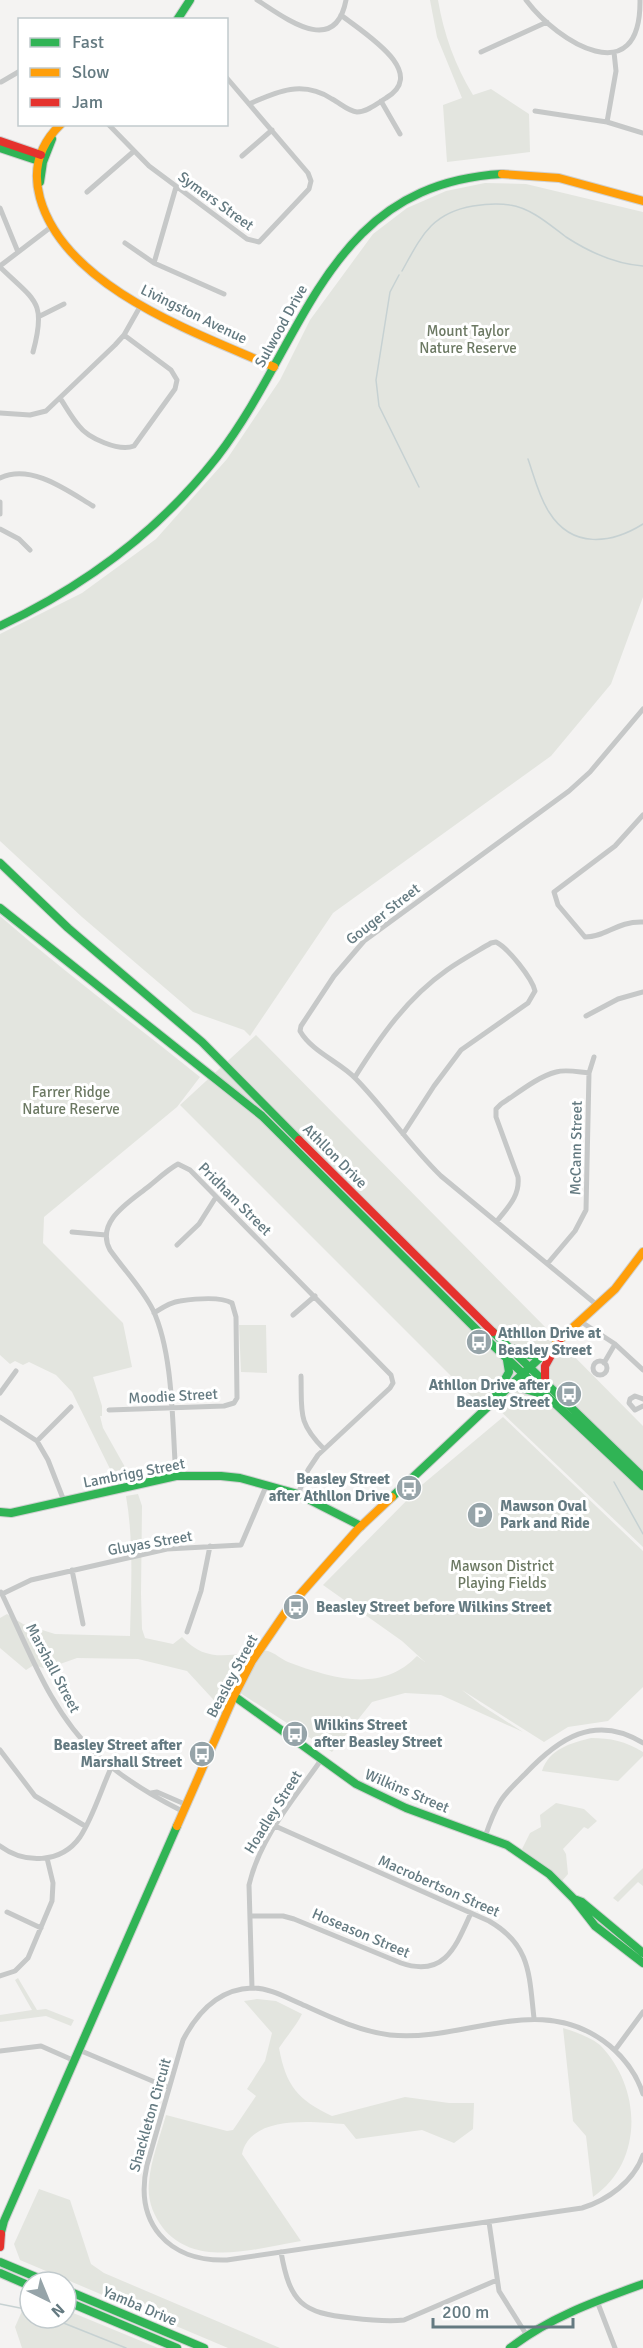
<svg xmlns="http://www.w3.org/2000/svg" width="643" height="2348" viewBox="0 0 643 2348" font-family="Signika,sans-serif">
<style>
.green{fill:#e3e5df}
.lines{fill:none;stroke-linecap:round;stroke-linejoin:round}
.stream{stroke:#c6d1d2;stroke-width:1.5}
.fast-casing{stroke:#cfd0d0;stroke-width:10}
.slow-casing{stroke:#cfd0d0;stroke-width:10}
.jam-casing{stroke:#cfd0d0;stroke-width:10}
.street{stroke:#c6c8c8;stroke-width:5}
.fast{stroke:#30b455;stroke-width:8}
.slow{stroke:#ff9f0a;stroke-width:8}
.jam{stroke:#e5322d;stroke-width:8}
.labels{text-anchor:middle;stroke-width:6;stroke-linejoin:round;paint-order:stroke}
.street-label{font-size:15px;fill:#647a81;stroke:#fff}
.park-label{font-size:15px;fill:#6c7963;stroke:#fff}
.poi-label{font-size:15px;font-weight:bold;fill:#647a81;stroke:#fff;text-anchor:start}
</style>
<rect width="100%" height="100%" fill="#f4f3f2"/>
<!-- green -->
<path class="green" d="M430 0H438C444 35 455 65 473 95L491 89 529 114 530 152 447 162 443 105 462 98 437 37Z
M485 183 526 184 643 212V597L611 684 551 756 333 913 250 1036 244 1030 193 1012 82 917 0 841V634L82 593 156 539 227 459 280 380 310 320 373 234 407 208 446 191Z
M0 916C64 972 133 1023 200 1077L177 1107 44 1217 43 1243 123 1323 132 1367 93 1377 102 1406V1416H100L103 1428 130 1476 115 1479 72 1392 56 1375 29 1362 23 1365 15 1361 10 1364 0 1355Z
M256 1035 643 1426V1547L496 1407 473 1398 180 1105Z
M239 1325H266L267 1373 241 1372Z
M503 1417 643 1551V1687L608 1721 568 1727 544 1742 462 1690 481 1705 523 1732 441 1695 405 1693 372 1702 332 1752 234 1689 222 1709 187 1671 138 1659 77 1658 46 1669 34 1665 26 1670 0 1648V1618L7 1614 23 1624 55 1634 130 1636C131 1590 134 1542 126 1496L138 1494 142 1506 141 1594 142 1629 145 1638 173 1644 182 1637C204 1660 221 1656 250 1653 255 1652 262 1650 268 1651 275 1653 281 1659 288 1662 331 1678 381 1694 417 1656L425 1662 402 1641 323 1585 423 1484Z
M591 1738C611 1738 625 1741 643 1752V1756L618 1781 542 1771C549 1749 571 1743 591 1738Z
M556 1803 584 1809 597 1821 588 1829 584 1827 563 1849 566 1854 568 1874 562 1881 522 1849 530 1833 541 1827 540 1815Z
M643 1868V1886L638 1882 618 1902 613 1898Z
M18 1978 37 2010 46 2009 74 2020 71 2026 46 2016 0 2022V2015L32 2010 15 1980Z
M257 1999 276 2001 302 2014C296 2026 287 2036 279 2048 286 2086 298 2100 332 2116L405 2097 449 2103H474L473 2129 454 2143 422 2130 356 2139 344 2124C313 2122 251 2114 242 2154L301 2241C257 2248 196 2269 163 2228 153 2215 147 2199 149 2182 151 2159 160 2137 166 2115L227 2131 233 2130 256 2096 247 2089 265 2061 272 2033 244 2001Z
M563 2028C576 2032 590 2037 600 2045 643 2089 643 2163 593 2197L586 2136 573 2121Z
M39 2189 70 2200 91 2264 104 2273 280 2348H228L20 2260 14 2244Z
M29 2295 30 2318H66V2310L158 2348H22L15 2327Z"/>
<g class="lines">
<!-- stream -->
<path class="stream" d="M402 271C421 237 431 213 473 206 485 204 498 203 510 205 531 208 550 225 566 237 589 252 616 264 643 266
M399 275 390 292 376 380 379 406 419 487
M528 459C534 476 539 497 549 512 572 549 611 544 643 524
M614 1482 643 1534
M0 2304 30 2310
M51 2318 126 2348"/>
<!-- fast casing -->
<g class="fast-casing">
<path id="fast" d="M177 20 190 0
M0 148 42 162
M40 182 43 162 52 139
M0 626C85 586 159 531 217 457 306 342 326 184 502 174
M0 863 68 928 202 1042 299 1140
M0 908 262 1116 484 1337 643 1486
M493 1332 643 1477
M515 1349 529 1355 544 1354
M511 1385 538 1393
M491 1404 509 1372 507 1360
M392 1497 545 1353
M0 1512 11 1513 176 1476H221L240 1478 298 1494 361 1526
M234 1696 356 1784 406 1808 507 1845 549 1874 574 1899 582 1902 643 1953
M574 1899 595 1926 643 1963
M0 2236 4 2221 177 1826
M0 2262 48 2282
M0 2273 30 2286
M66 2290 204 2348
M66 2301 177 2348
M510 2348C550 2317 596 2301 643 2284"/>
</g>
<!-- slow casing -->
<g class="slow-casing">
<path id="slow" d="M61 124C39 145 32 169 40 198 65 288 197 333 274 367
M502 174 559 178 643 201
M556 1343 615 1289 643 1252
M177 1826 234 1696 252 1661 289 1607 358 1529 392 1497"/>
</g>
<!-- jam casing -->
<g class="jam-casing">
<path id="jam" d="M0 141 41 155
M299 1140 493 1332
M545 1382V1366L559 1341
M0 2247 1 2234"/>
</g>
<!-- street -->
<path class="street" d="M257 0C284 17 335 58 346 0
M526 0C558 43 641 93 640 0
M481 52 547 22
M614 52 616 71 607 122 643 133
M1 82 20 71
M381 101 400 134
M249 104C278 91 303 80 332 99 340 103 348 111 357 112 367 112 378 103 386 98 430 72 362 32 341 15
M535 111 607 122
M108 124 149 166 247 239 259 242 309 189 311 181 308 173 226 77
M242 156 272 130
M87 192 133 152
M0 208 18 252
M125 243 154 263 176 187
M154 263 224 294
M0 266 51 227
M0 267C35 301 47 301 33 352
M40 316 64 304
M60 398C66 407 72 418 79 426 88 438 119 452 134 446L175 389 177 380 171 370 124 335
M0 413 30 415 46 411 115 345 124 335 141 305
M0 478C31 463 68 491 93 506
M0 502V514
M0 529 19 539 30 550
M643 815 615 846 554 892 558 905 585 937C606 937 617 921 643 922
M586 1016 618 999 643 992
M355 1077C380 1037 407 998 447 970 461 960 476 952 491 943L496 942C508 948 532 978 535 991L528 1003 461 1050 434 1086 403 1134
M497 1221C508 1207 520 1196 518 1177L496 1117V1109L501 1104C518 1093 537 1077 556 1072 566 1069 578 1072 589 1073
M72 1232 106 1235
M177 1245 199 1224 216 1197
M548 1263 575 1231 586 1210 589 1073 594 1057
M597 1305 441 1176C410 1146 386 1110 356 1079 340 1062 312 1052 300 1031L301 1026 334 976 364 941 569 791 590 772 643 709
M293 1315 315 1296
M580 1321 615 1344 643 1370
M593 1368a7 7 0 1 1 14 0a7 7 0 1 1-14 0Z
M604 1363 615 1344
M301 1376C302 1412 297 1422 324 1449
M0 1393 16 1371
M643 1399 635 1396 630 1399 629 1403 635 1410 643 1406
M109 1410 224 1406 234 1403 237 1398 236 1317 232 1303C220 1296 194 1299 180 1301 170 1302 162 1308 154 1313
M0 1417 37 1441 48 1460 64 1501
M37 1441 71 1407
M176 1476C172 1427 174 1355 153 1310 142 1288 124 1270 110 1250 95 1222 129 1202 148 1187 158 1179 167 1170 178 1164L190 1170 391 1375 393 1383 390 1388 318 1455 308 1470 298 1494
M72 1570 83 1624
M1 1592C28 1647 50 1712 96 1754 122 1778 152 1796 184 1812
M2 1594 31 1580 167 1549 241 1545 267 1484
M187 1632 201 1591 210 1546
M0 1750 35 1796 85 1826
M151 1793 157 1792 187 1805
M275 1826 489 1921C531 1945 529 1975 534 2018
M485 1837C489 1825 493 1813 500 1802 506 1792 516 1783 525 1774 558 1739 595 1713 643 1743
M0 1846C24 1864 61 1864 80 1837 93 1817 101 1790 111 1768
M7 1912 41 1928
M250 1916H283L294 1919 401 1963C445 1978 456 1946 471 1913
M0 1976 15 1971 28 1958 52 1901 53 1883 47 1858
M252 1988 249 1885C260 1837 294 1799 321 1760
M79 2050 169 2088
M615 2050 643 2012
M0 2051 41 2046 75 2061
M643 2094C637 2075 624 2058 610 2046 541 1989 466 2043 390 2035 358 2031 328 2016 299 2003 285 1997 269 1988 252 1988 219 1989 197 2013 183 2040L147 2165C134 2223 168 2262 227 2260L582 2208C608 2200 634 2181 643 2155
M489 2222 499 2291 526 2334
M281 2252C290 2303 302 2313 352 2318 369 2320 386 2322 404 2320L497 2280
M597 2301 615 2348"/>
<!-- fast -->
<use href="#fast" class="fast"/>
<!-- slow -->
<use href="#slow" class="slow"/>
<!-- jam -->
<use href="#jam" class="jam"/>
</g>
<!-- icons -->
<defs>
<g id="bus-disc" transform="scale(1.35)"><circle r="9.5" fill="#96a4a9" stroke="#fff"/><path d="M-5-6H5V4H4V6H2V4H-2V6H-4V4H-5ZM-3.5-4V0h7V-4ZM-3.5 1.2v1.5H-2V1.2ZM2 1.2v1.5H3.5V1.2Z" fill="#fff"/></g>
<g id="parking-disc" transform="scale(1.35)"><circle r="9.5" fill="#96a4a9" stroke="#fff"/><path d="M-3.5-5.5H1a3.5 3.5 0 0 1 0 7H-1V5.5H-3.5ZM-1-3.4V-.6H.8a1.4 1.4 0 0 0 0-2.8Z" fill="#fff"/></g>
</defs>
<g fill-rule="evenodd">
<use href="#bus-disc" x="479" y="1342"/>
<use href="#bus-disc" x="569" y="1394"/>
<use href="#bus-disc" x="409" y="1488"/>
<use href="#parking-disc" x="480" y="1515"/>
<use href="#bus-disc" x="296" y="1607"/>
<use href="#bus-disc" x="295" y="1734"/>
<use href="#bus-disc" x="202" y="1754"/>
</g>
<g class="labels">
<!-- street labels -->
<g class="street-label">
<text transform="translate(216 201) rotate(36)" y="5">Symers Street</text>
<text transform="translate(194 314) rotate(26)" y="5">Livingston Avenue</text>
<text transform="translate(281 326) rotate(-61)" y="5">Sulwood Drive</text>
<text transform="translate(383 914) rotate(-38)" y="5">Gouger Street</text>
<text transform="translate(576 1148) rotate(-89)" y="5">McCann Street</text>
<text transform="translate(335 1156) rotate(45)" y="5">Athllon Drive</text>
<text transform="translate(235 1199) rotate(45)" y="5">Pridham Street</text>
<text transform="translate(173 1396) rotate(-3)" y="5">Moodie Street</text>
<text transform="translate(134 1473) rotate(-11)" y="5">Lambrigg Street</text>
<text transform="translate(150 1543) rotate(-10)" y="5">Gluyas Street</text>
<text transform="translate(53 1668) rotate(62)" y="5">Marshall Street</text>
<text transform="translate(232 1676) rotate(-62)" y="5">Beasley Street</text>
<text transform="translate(407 1791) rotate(23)" y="5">Wilkins Street</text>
<text transform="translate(273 1812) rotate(-58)" y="5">Hoadley Street</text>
<text transform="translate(439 1886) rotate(24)" y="5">Macrobertson Street</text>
<text transform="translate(361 1933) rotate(23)" y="5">Hoseason Street</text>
<text transform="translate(150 2115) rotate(-74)" y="5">Shackleton Circuit</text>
<text transform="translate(140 2306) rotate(23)" y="5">Yamba Drive</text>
</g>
<!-- park labels -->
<g class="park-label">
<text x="468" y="336">Mount Taylor<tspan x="468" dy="17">Nature Reserve</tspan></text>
<text x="71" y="1097">Farrer Ridge<tspan x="71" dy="17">Nature Reserve</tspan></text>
<text x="502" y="1571">Mawson District<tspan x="502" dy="17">Playing Fields</tspan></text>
</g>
<!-- poi labels -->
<g class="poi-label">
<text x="498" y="1338">Athllon Drive at<tspan x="498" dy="17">Beasley Street</tspan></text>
<text x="550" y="1390" text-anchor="end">Athllon Drive after<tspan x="550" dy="17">Beasley Street</tspan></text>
<text x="390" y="1484" text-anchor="end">Beasley Street<tspan x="390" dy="17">after Athllon Drive</tspan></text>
<text x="500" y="1511">Mawson Oval<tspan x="500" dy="17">Park and Ride</tspan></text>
<text x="316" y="1612">Beasley Street before Wilkins Street</text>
<text x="314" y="1730">Wilkins Street<tspan x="314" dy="17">after Beasley Street</tspan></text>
<text x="182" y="1750" text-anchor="end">Beasley Street after<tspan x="182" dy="17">Marshall Street</tspan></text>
</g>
</g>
<!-- legend -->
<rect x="18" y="18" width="210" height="108" fill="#ffffff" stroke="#c1cacd" stroke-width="1.5"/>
<rect x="30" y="38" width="30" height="9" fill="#30b455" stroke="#c1cacd" stroke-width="1.5"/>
<text x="72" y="48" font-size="18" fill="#647a81">Fast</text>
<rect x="30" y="68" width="30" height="9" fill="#ff9f0a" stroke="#c1cacd" stroke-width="1.5"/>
<text x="72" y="78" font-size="18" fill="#647a81">Slow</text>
<rect x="30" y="98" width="30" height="9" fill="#e5322d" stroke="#c1cacd" stroke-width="1.5"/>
<text x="72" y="108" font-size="18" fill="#647a81">Jam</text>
<!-- north arrow -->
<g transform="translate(48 2300) rotate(137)"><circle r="28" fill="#ffffff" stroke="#c1cacd" stroke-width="1.5"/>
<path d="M0-4.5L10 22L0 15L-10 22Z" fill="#96a4a9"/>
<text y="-9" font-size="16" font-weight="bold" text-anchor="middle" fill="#647a81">N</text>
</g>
<!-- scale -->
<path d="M433 2318v9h140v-9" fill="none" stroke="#647a81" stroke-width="3"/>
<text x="442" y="2318" font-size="18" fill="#647a81" stroke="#ffffff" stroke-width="4.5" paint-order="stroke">200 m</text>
</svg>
